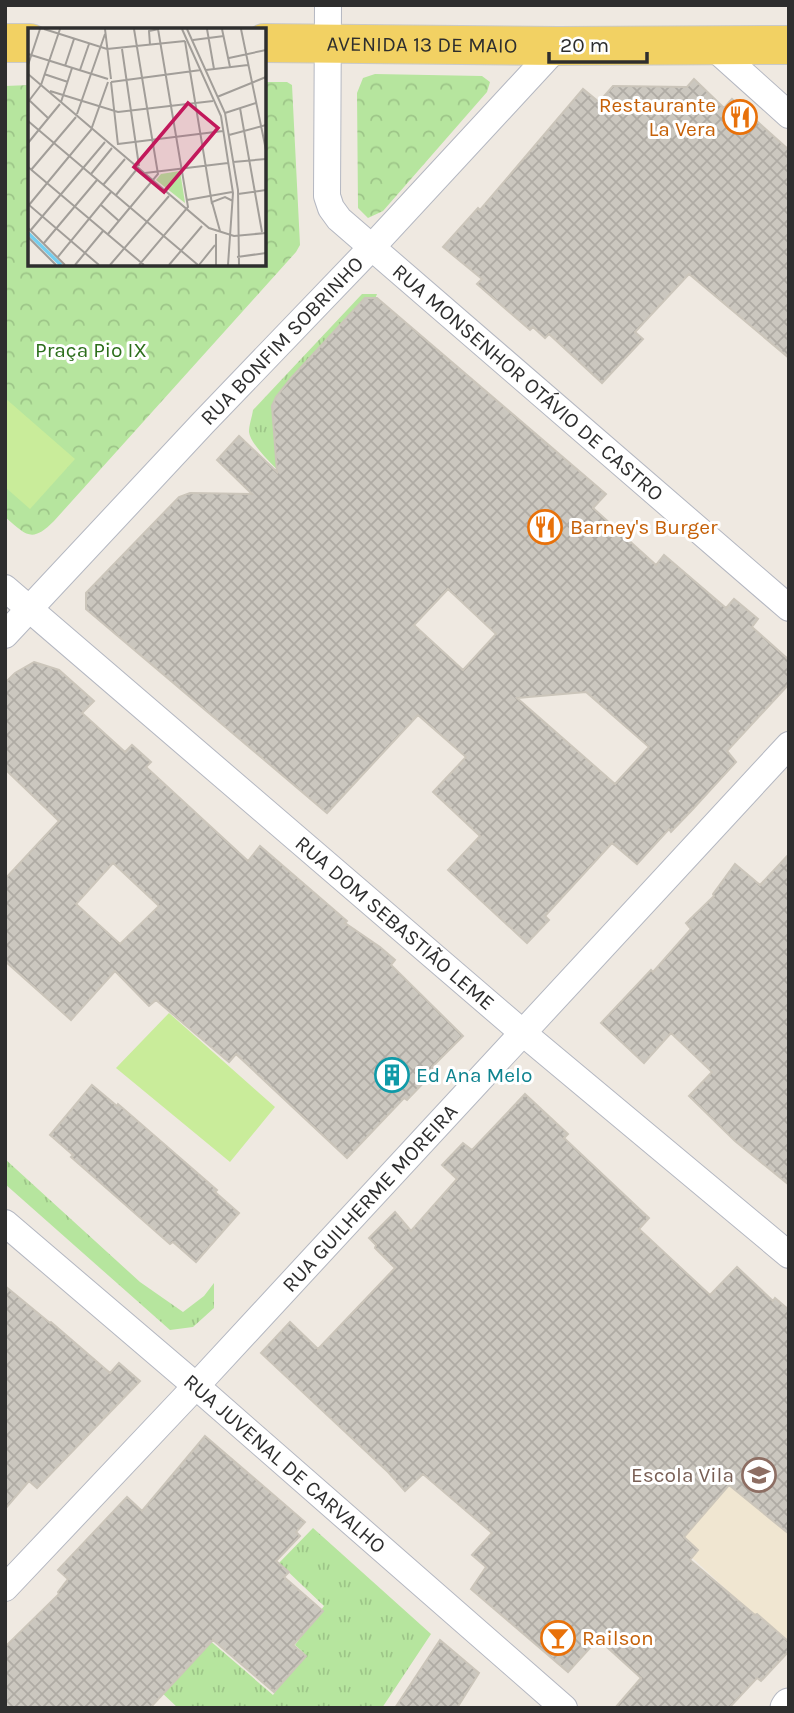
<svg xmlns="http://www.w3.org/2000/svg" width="794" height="1713" viewBox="0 0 794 1713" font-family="Karla,sans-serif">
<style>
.education{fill:#f0e6d1}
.grass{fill:url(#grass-tufts)}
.park{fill:url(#park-crowns)}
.pitch{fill:#c9ec9a}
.building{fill:url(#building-cross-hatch);stroke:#cbc5ba;stroke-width:2;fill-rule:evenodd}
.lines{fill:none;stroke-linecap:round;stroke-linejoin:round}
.minor-casing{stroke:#b4b7c1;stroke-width:28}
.tertiary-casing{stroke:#b4b7c1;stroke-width:35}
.primary-casing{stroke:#c9c9c9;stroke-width:40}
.minor{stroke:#fff;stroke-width:26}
.tertiary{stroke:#fff;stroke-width:33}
.primary{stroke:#f2d163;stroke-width:38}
.labels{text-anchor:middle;stroke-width:6;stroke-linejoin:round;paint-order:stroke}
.street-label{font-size:21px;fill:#2e2e2e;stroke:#fff}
.food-label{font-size:21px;fill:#c56008;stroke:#fff;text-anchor:start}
.park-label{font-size:21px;fill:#2c6e1b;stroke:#fff}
.culture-label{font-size:21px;fill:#0d838f;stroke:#fff;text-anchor:start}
.education-label{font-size:21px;fill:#785e54;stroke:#fff;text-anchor:end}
.inset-river{fill:none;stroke:#75cff0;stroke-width:3.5}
.inset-road{fill:none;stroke:#a29e99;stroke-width:2}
.view{fill:#c2185b;fill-opacity:0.15;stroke:#c2185b;stroke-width:3.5}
.inset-edge{fill:none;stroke:#2e2e2e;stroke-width:3.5}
</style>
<defs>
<pattern id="grass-tufts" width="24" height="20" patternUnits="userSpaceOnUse" patternTransform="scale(1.75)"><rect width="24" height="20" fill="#b6e59e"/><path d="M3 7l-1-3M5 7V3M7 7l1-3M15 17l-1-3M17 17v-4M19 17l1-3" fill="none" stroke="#9dc588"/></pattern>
<pattern id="park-crowns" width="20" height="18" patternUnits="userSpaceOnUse" patternTransform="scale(1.75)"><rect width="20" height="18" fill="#b6e59e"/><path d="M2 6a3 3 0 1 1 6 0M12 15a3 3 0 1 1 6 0" fill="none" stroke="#9dc588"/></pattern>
<pattern id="building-cross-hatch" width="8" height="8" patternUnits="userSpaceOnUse" patternTransform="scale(1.75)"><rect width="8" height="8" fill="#cbc7bf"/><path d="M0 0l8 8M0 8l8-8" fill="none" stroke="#afaba4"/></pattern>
</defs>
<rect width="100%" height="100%" fill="#efe9e1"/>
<!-- education -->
<path class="education" d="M789 1413V1646L788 1647 671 1538Z"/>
<!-- grass -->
<path class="grass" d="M362 294H377L359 339 324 512C308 497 251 451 249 432 249 425 252 417 253 410Z
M5 1159 140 1282 183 1312 204 1296 214 1283V1308L193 1327 170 1330 5 1184Z
M313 1528 431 1634 382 1708H178L160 1691 208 1639 273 1695 304 1653 295 1645 324 1606 279 1563Z"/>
<!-- park -->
<path class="park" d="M375 74 482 76 490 82 487 92 383 211 368 218 358 208 357 93 363 78Z
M264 82H287L292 85 300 245 296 252 54 521C32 543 27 536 5 517V86L30 85V264H264Z"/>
<!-- pitch -->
<path class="pitch" d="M5 398 75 459 30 509 5 487Z
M169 1013 275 1107 230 1162 116 1068Z"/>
<!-- building -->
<path class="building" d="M694 79 724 108 732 99 789 150V358L689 274 635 332 643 339 602 383 549 334 545 338 533 327 530 330 477 284 482 279 443 247 478 208 480 210 583 89 599 102 613 86 687 87Z
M365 298H377L606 494 593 508 656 565 664 555 726 608 734 599 758 619 752 627 789 660V684L727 751 736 762 692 810 671 832 669 829 637 864 612 843 545 916 549 920 527 943 448 870 480 836 433 792 466 757 418 715 327 813 86 609V593L179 497 190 493 252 494 217 460 239 436 277 472 272 406 276 397 292 377ZM448 589 496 634 463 670 414 625ZM586 692 649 747 615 784 517 698Z
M34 662 59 670 94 701 82 713 125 752 132 745 151 762 146 767 248 861 260 846 347 921 345 923 380 947 395 960 391 965 463 1036 432 1067 435 1071 407 1100 404 1098 347 1158 236 1054 229 1062 156 1000 149 1006 115 971 71 1020 5 961V879L59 821 5 769V683L15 673ZM113 863 159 906 120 944 76 904Z
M789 854V1185L735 1141 689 1096 712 1072 671 1033 644 1063 601 1023 651 970 653 972 691 929 686 923 714 896 713 894 735 864 760 885Z
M92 1085 117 1106 118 1104 217 1190 215 1192 239 1213 196 1262 173 1242 170 1244 71 1157 73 1155 50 1135Z
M525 1094 568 1134 564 1138 649 1218 639 1229 710 1295 737 1267 773 1301 775 1298 789 1310V1534L729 1485 684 1537 698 1550 690 1560 755 1615 757 1614 789 1642V1651L761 1681 757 1678 729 1708H615L641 1678 598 1639 568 1672 471 1589 486 1567 472 1555 492 1533 423 1474 405 1491 388 1472 261 1353 290 1322 318 1349 395 1268 375 1248 376 1245 369 1238 395 1212 411 1231 457 1179 442 1165 463 1143 472 1150Z
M5 1286 50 1323 51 1322 110 1373 119 1363 140 1381 37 1488 29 1481 5 1509Z
M205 1436 305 1522 296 1532 300 1536 276 1561 289 1572 284 1577 323 1611 293 1645 306 1656 274 1692 213 1640 150 1708H5V1647L59 1594 58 1592 68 1579 58 1570 127 1497 142 1511Z
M440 1640 479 1673 457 1708H395Z"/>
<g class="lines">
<!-- minor casing -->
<g class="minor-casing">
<g id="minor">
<path id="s1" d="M328 5 327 196 331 208 339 219 789 608"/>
<path d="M711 45 789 115"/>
<path id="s2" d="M5 588 523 1033 789 1255"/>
<path id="s3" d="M5 635 203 423 372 247 558 46"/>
<path id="s4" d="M5 1223 196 1386 564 1708"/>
<path id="s5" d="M5 1588 196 1386 789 745"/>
</g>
</g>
<!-- tertiary casing -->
<g class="tertiary-casing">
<path id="tertiary" d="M787 1708 789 1705"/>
</g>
<!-- primary casing -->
<g class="primary-casing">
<g id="primary">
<path d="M5 43H30"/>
<path id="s6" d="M264 43 558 46 789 45"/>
</g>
</g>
<!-- minor -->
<use href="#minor" class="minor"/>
<!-- tertiary -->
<use href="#tertiary" class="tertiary"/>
<!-- primary -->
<use href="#primary" class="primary"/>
</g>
<!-- icons -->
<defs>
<g id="restaurant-ring" transform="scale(1.75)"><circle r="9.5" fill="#fff" stroke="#e8710a" stroke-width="1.5"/><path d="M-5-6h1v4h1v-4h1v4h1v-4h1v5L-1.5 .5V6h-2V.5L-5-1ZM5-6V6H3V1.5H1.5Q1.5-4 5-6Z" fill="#e8710a"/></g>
<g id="building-ring" transform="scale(1.75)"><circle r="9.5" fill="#fff" stroke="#0f9aa8" stroke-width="1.5"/><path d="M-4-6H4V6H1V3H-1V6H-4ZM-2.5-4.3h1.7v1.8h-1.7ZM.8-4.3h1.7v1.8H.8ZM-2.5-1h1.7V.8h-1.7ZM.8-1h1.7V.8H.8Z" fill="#0f9aa8"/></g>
<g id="school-ring" transform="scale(1.75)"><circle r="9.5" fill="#fff" stroke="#8d6e63" stroke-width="1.5"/><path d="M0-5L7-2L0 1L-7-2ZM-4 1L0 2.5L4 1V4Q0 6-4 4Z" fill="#8d6e63"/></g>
<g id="bar-ring" transform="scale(1.75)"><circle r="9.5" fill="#fff" stroke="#e8710a" stroke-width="1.5"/><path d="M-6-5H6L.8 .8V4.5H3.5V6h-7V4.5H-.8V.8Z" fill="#e8710a"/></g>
</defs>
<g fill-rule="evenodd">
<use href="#restaurant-ring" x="740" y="117"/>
<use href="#restaurant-ring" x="545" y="527"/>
<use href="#building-ring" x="392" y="1075"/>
<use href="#school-ring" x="759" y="1475"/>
<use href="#bar-ring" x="558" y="1638"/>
</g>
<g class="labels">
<!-- street labels -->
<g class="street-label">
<text dy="7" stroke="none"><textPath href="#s6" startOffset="158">AVENIDA 13 DE MAIO</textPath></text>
<text dy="7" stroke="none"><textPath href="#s3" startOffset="404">RUA BONFIM SOBRINHO</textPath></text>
<text dy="7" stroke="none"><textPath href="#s1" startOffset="467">RUA MONSENHOR OTÁVIO DE CASTRO</textPath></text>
<text dy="7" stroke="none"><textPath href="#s2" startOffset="514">RUA DOM SEBASTIÃO LEME</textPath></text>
<text dy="7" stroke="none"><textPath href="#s5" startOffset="534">RUA GUILHERME MOREIRA</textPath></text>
<text dy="7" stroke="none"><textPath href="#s4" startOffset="369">RUA JUVENAL DE CARVALHO</textPath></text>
</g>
<!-- food labels -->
<g class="food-label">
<text x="716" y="112" text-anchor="end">Restaurante<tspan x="716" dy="24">La Vera</tspan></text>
<text x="570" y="534">Barney's Burger</text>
<text x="582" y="1645">Railson</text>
</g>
<!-- park labels -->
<g class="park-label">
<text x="91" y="357">Praça Pio IX</text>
</g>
<!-- culture labels -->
<g class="culture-label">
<text x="416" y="1082">Ed Ana Melo</text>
</g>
<!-- education labels -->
<g class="education-label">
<text x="734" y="1482">Escola Vila</text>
</g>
</g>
<!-- overview -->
<g transform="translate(28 28)">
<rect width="238" height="238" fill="#efe9e1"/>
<path d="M152 143 157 175 128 152 133 146Z" fill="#b6e59e"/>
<path class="inset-river" d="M0 205 33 237"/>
<path class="inset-road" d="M16 1 79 21 157 13M77 1 83 51M154 1 193 88 205 165 200 237M159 1 197 85 210 162 211 237M179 1 186 41M194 1 202 39M213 1 238 122M165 12 196 8M157 13 184 176M122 17 121 3 131 1M94 21 111 138M0 26 80 51M201 30 238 22M0 37 12 1M37 38 46 11M52 42 61 16M178 42 220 37M0 46 181 200 206 208 238 205M16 46 40 54M83 54 173 42M83 54 90 117M13 57 32 1M22 63 90 84 185 73M189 69 238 49M1 72 20 90M0 74 13 57M33 74 44 40M212 80 234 204M197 85 228 75M49 86 77 6M0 93 170 237M201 107 238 97M0 115 32 76M90 116 195 103M205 134 238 131M0 139 116 237M3 142 48 89M117 145 200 135M63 146 84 120M75 157 97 131M210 166 238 162M88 167 109 141M159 172 204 164M73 177 91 193M0 200 37 237M2 203 77 114M192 203 184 174 197 169 205 173M80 206 130 146 106 1M0 209 28 237M16 215 69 152M209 229 238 225M29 230 83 164M47 237 75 203M71 237 1 177 63 102 80 54M82 237 141 168M111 237 160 179 130 1M141 237 174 198M171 237 187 217M188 237V206"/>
<path class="view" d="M160 75 190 100 136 164 106 139Z"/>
<rect width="238" height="238" class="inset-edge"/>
</g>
<!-- border -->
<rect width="794" height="1713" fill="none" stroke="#2e2e2e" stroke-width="14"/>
<!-- scale -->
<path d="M549 52v10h98v-10" fill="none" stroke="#2e2e2e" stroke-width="3.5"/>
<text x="560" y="52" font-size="21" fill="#2e2e2e" stroke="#ffffff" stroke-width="5" paint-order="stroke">20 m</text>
</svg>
